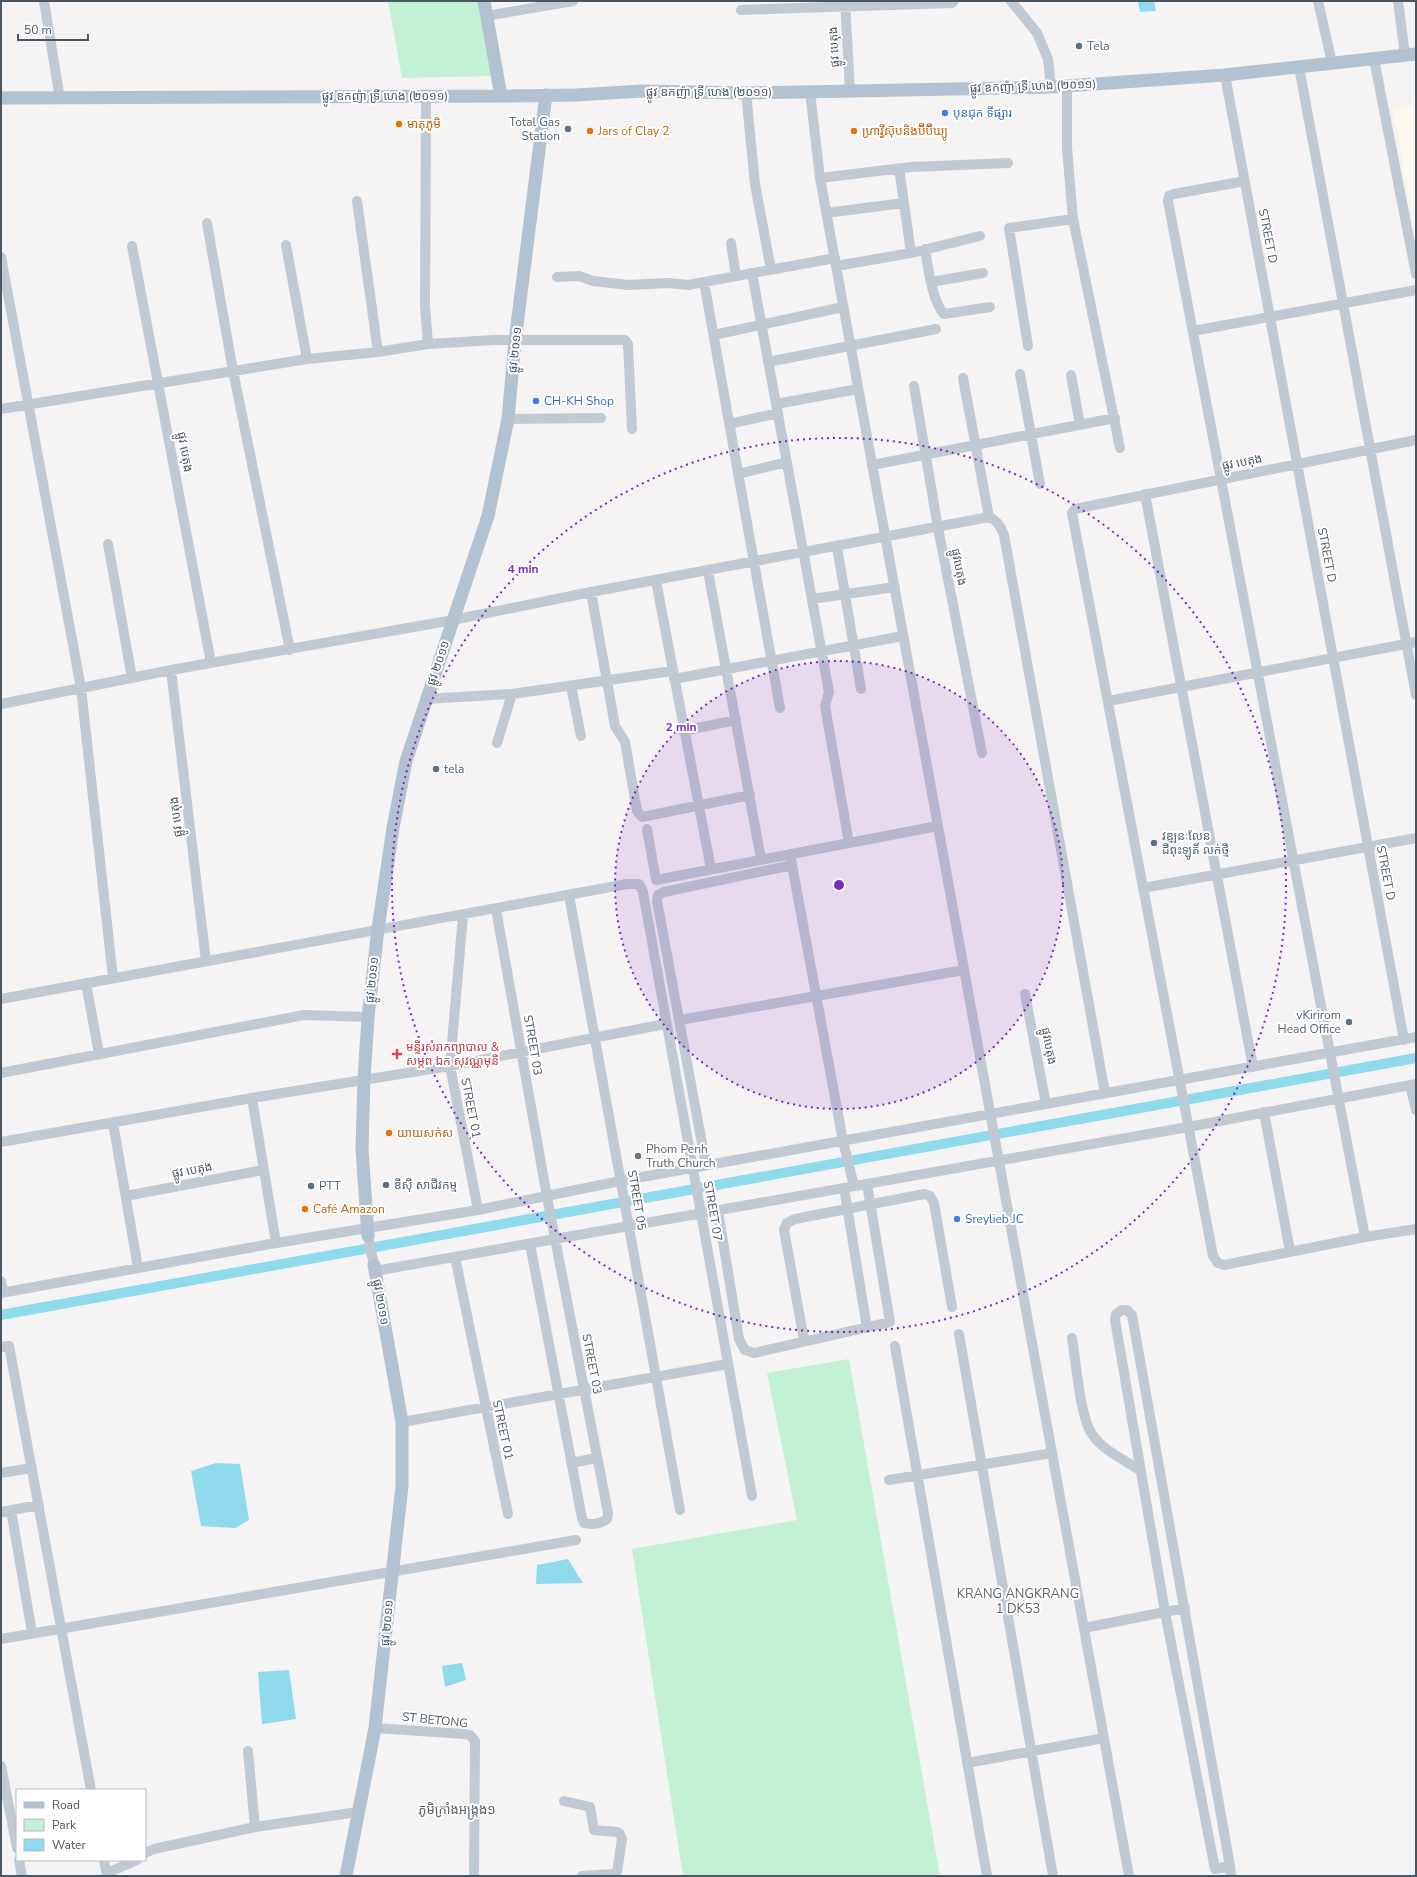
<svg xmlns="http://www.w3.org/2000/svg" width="1417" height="1877" viewBox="0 0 1417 1877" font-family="'Nunito Sans','Noto Sans Khmer',sans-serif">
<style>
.commercial{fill:#fdf9ef}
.green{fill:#c3f1d5}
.water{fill:#90daee}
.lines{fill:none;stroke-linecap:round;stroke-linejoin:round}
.canal{stroke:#90daee;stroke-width:10}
.minor{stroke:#c1cad2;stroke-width:10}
.major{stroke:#b3c2d1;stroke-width:13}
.ring{fill:none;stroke:#7b2cbf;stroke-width:2;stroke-dasharray:2 4}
.service-dot{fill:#5c6f8a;stroke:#fff;stroke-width:1.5}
.shop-dot{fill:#3f7fe0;stroke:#fff;stroke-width:1.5}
.food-dot{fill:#e8710a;stroke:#fff;stroke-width:1.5}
.health-dot{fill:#e0444e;stroke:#fff;stroke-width:1.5}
.worship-dot{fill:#6b7280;stroke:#fff;stroke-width:1.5}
.labels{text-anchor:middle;stroke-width:4;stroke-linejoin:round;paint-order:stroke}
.service-label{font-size:12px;fill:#4e5e75;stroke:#fff;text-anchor:start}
.street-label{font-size:12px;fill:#4a5661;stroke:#fff}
.shop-label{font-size:12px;fill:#366cbe;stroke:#fff;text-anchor:start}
.food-label{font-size:12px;fill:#c56008;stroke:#fff;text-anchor:start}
.health-label{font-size:12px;fill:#be3a42;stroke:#fff;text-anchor:start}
.worship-label{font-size:12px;fill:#5b616d;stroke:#fff;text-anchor:start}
.neighbourhood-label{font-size:13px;fill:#5f6368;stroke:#fff}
.centre{fill:#7b2cbf;stroke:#fff;stroke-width:2}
.ring-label{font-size:12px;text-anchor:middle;font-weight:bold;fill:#7b2cbf;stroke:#fff;stroke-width:4;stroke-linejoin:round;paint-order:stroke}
</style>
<rect width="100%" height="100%" fill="#f5f3f3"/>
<!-- commercial -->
<path class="commercial" d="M1416 106V233L1393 110Z"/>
<!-- green -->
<path class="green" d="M388 1H478L491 76 402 78Z
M849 1359 940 1876H683L632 1549 797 1520 767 1373Z"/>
<!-- water -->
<path class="water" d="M1138 1H1154L1156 11 1140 12Z
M216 1463 240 1464 249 1520 235 1528 201 1526 191 1471Z
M568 1559 583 1583 536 1584 537 1565Z
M462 1663 466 1680 445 1687 442 1666Z
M289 1670 296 1719 262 1724 258 1672Z"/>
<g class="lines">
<!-- canal -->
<path class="canal" d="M1 1315 1416 1058"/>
<!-- minor -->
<path class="minor" d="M44 1 60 99
M845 1 850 91
M1011 1 1037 33 1048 59 1051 87
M1318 1 1332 63
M1398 1 1405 55
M741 10 952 3 954 1
M486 16 573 1
M1374 59 1416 274
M1299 67 1416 695
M1225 75 1404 1040
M1067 86V148L1073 219 1120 448
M810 92 820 178 1129 1876
M746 93 755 184 771 270
M426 96 425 306 428 344
M899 168 911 253
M820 178 911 167 1008 163
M1245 181 1174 194 1169 196 1168 201 1365 1237
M357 201 378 352
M826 213 904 203
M207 223 233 371 290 650
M731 243 736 276
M286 245 307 359
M132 246 211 663
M925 249C928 266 932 302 944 314L990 307
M1 257 81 688 113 978
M836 266 911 253 980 236
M752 273 829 692 825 706 849 843
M557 277 579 276 593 281 628 285 668 283 688 285 835 258
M704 282 780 708
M931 282 983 273
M1193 331 1416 290
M714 335 843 307
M1028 346 1009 228 1073 219
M768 362 936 329
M1020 374 1040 484
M1071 375 1080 425
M963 378 989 517C998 521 1000 526 1004 535L1105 1093
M914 386 938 528 982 753
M776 404 858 389
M1 409 307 359 378 352 428 344 494 340H625L628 344 632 429
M508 419 601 418
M729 424 778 413
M1416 440 1075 509 1072 513 1213 1256 1218 1263 1224 1265 1365 1237 1416 1229
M872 465 1115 418
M738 474 787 462
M1145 494 1253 1067
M108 544 132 678
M837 547 861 689
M708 571 761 859
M656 581 711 869
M591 592 615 726 625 742 637 811 642 817 750 795
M812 599 895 587
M171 670 206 961
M674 679 903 636
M571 686 581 736
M426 699 512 694 672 671
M1108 701 1416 642
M1 704 171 670 453 620 591 592 989 517
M683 731 736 720
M497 743 512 694
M647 829 656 880 938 826
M790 854 843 1141 854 1186
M1143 888 1416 838
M569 895 680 1510
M496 909 547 1197 608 1513 607 1519C600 1524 592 1525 584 1523L582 1518 530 1244
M463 915 450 1066 478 1210
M86 983 99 1054
M1025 994 1046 1104
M1 999 627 884H639L643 892 752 1496
M680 1020 964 970
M1 1073 304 1015 368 1017
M1410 1085 1416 1110
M252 1098 276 1243
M1264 1112 1290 1251
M113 1123 138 1268
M1 1142 252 1098 450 1066 665 1024
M706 1165 657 901 658 895 664 892 792 865
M844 1188 867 1328
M126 1196 263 1170
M718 1211 739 1339 745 1350 754 1353 890 1322 867 1184
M368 1236 374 1265
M455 1257 508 1514
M375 1271 1188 1127 1416 1084
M1 1281 3 1292
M1 1293 276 1243 478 1210 620 1181 1416 1037
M959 1334 1053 1876
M1072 1338C1076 1362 1080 1417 1092 1434 1103 1451 1125 1460 1141 1471
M804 1340 784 1230 787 1223 795 1219 924 1194 930 1196 934 1203 952 1307
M895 1346 987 1876
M1 1347 9 1346 91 1790
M402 1422 728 1364
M571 1463 597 1458
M1 1473 32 1468
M889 1480 1052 1453
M11 1510 32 1633
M1 1512 39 1505
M1084 1628 1185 1608
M1 1639 576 1540
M375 1728 464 1734 470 1735 475 1741 474 1876
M248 1751 255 1827
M967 1763 1104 1738
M1 1766 17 1848
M564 1801 590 1807 594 1830 617 1832 620 1834 622 1839 617 1872 615 1874 582 1876
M145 1853 154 1849 255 1827 358 1812
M19 1860 22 1876
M104 1860 107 1876
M1230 1866 1215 1869 1165 1612 1115 1320 1116 1314 1122 1310H1127L1132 1315 1230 1866 1231 1876
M107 1873 137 1860"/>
<!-- major -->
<path class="major" d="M484 1 501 96
M1 98 501 96 576 95 642 91 746 93 1051 87 1225 75 1416 54
M368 1236 362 1149 364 1079 368 1017 378 929 393 828 406 761 488 516 508 419 515 341 546 95
M346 1876 375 1728 402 1486V1422L374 1265"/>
</g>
<!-- distance rings -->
<circle cx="839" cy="885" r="224" fill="#7b2cbf" fill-opacity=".12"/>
<g class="ring">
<circle cx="839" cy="885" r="224"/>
<circle cx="839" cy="885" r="447"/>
</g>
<!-- markers -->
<g class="service-dot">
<circle cx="1079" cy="46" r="4"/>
<circle cx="568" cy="129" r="4"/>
<circle cx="436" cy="769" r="4"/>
<circle cx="1154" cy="843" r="4"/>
<circle cx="1349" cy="1022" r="4"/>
<circle cx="386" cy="1185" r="4"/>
<circle cx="311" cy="1186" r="4"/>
</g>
<g class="shop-dot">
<circle cx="945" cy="113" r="4"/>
<circle cx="536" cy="401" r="4"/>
<circle cx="957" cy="1219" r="4"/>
</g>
<g class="food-dot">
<circle cx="399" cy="124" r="4"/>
<circle cx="590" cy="131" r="4"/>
<circle cx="854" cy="131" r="4"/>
<circle cx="389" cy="1133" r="4"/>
<circle cx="305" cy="1209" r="4"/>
</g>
<path class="health-dot" d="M395 1048h4v4h4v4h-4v4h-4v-4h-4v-4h4z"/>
<circle class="worship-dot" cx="638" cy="1156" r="4"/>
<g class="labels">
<!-- service labels -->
<g class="service-label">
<text x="1087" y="50">Tela</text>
<text x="560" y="126" text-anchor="end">Total Gas<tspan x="560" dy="14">Station</tspan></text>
<text x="444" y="773">tela</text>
<text x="1162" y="840">វឌ្ឍនៈលែន<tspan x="1162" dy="14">ដីពុះឡូតិ៍ លក់ថ្មី</tspan></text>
<text x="1341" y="1019" text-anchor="end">vKirirom<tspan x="1341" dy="14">Head Office</tspan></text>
<text x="394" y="1189">ឌីស៊ី សាជីវកម្ម</text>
<text x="319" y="1190">PTT</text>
</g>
<!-- street labels -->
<g class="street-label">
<text transform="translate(834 47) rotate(-93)" y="4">ផ្លូវ បេតុង</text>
<text transform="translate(1033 86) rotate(-2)" y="4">ផ្លូវ ឧកញ៉ា ទ្រី ហេង (២០១១)</text>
<text x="709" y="96">ផ្លូវ ឧកញ៉ា ទ្រី ហេង (២០១១)</text>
<text x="385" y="100">ផ្លូវ ឧកញ៉ា ទ្រី ហេង (២០១១)</text>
<text transform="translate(1268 236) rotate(79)" y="4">STREET D</text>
<text transform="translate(515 350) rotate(-84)" y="4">ផ្លូវ ២០១១</text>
<text transform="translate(185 452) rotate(80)" y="4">ផ្លូវ បេតុង</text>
<text transform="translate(1242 462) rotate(-11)" y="4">ផ្លូវ បេតុង</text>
<text transform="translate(1327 555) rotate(79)" y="4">STREET D</text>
<text transform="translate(959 567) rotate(79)" y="4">ផ្លូវបេតុង</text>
<text transform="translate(438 663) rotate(-71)" y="4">ផ្លូវ ២០១១</text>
<text transform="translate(176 817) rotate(-97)" y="4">ផ្លូវ បេតុង</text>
<text transform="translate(1386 873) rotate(79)" y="4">STREET D</text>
<text transform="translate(372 980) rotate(-84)" y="4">ផ្លូវ ២០១១</text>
<text transform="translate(533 1045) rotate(80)" y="4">STREET 03</text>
<text transform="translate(1049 1046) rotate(79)" y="4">ផ្លូវបេតុង</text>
<text transform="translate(471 1108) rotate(79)" y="4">STREET 01</text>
<text transform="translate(192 1170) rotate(-11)" y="4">ផ្លូវ បេតុង</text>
<text transform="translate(637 1200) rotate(80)" y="4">STREET 05</text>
<text transform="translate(713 1211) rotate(80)" y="4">STREET 07</text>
<text transform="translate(381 1302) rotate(80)" y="4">ផ្លូវ ២០១១</text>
<text transform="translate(592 1364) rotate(79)" y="4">STREET 03</text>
<text transform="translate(503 1430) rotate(78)" y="4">STREET 01</text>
<text transform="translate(387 1623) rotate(-85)" y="4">ផ្លូវ ២០១១</text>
<text transform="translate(435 1720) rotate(6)" y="4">ST BETONG</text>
</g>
<!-- shop labels -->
<g class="shop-label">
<text x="953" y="117">បុនជុក ទីផ្សារ</text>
<text x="544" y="405">CH-KH Shop</text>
<text x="965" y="1223">Sreylieb JC</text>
</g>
<!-- food labels -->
<g class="food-label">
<text x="407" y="128">មាតុភូមិ</text>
<text x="598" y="135">Jars of Clay 2</text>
<text x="862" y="135">ហ្រាវ្វីស៊ុបនិងប៊ីប៊ីឃ្យូ</text>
<text x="397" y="1137">យាយសក់ស</text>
<text x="313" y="1213">Café Amazon</text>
</g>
<!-- health labels -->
<g class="health-label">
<text x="406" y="1051">មន្ទីរសំរាកព្យាបាល &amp;<tspan x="406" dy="14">សម្ភព ឯក សុវណ្ណមុនី</tspan></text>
</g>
<!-- worship labels -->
<g class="worship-label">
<text x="646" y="1153">Phom Penh<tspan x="646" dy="14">Truth Church</tspan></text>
</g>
<!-- neighbourhood labels -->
<g class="neighbourhood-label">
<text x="1018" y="1598">KRANG ANGKRANG<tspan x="1018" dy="15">1 DK53</tspan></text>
<text x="457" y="1814">ភូមិក្រាំងអង្រ្កង១</text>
</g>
</g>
<circle cx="839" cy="885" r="6" class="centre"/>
<g class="ring-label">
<text x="523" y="573">4 min</text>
<text x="681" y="731">2 min</text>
</g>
<!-- border -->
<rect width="1417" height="1877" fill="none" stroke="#4a5661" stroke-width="4"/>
<!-- legend -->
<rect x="16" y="1789" width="130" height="72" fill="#ffffff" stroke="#b7bbc0"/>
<rect x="24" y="1802" width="20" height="6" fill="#b3c2d1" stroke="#b7bbc0"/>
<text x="52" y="1809" font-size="12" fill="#4a5661">Road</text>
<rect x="24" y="1819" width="20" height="12" fill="#c3f1d5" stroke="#b7bbc0"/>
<text x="52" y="1829" font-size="12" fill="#4a5661">Park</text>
<rect x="24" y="1839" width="20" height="12" fill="#90daee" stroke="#b7bbc0"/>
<text x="52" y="1849" font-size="12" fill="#4a5661">Water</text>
<!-- scale -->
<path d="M18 34v6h70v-6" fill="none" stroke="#4a5661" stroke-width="2"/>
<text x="24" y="34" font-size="12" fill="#4a5661" stroke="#ffffff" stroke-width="3" paint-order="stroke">50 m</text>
</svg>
